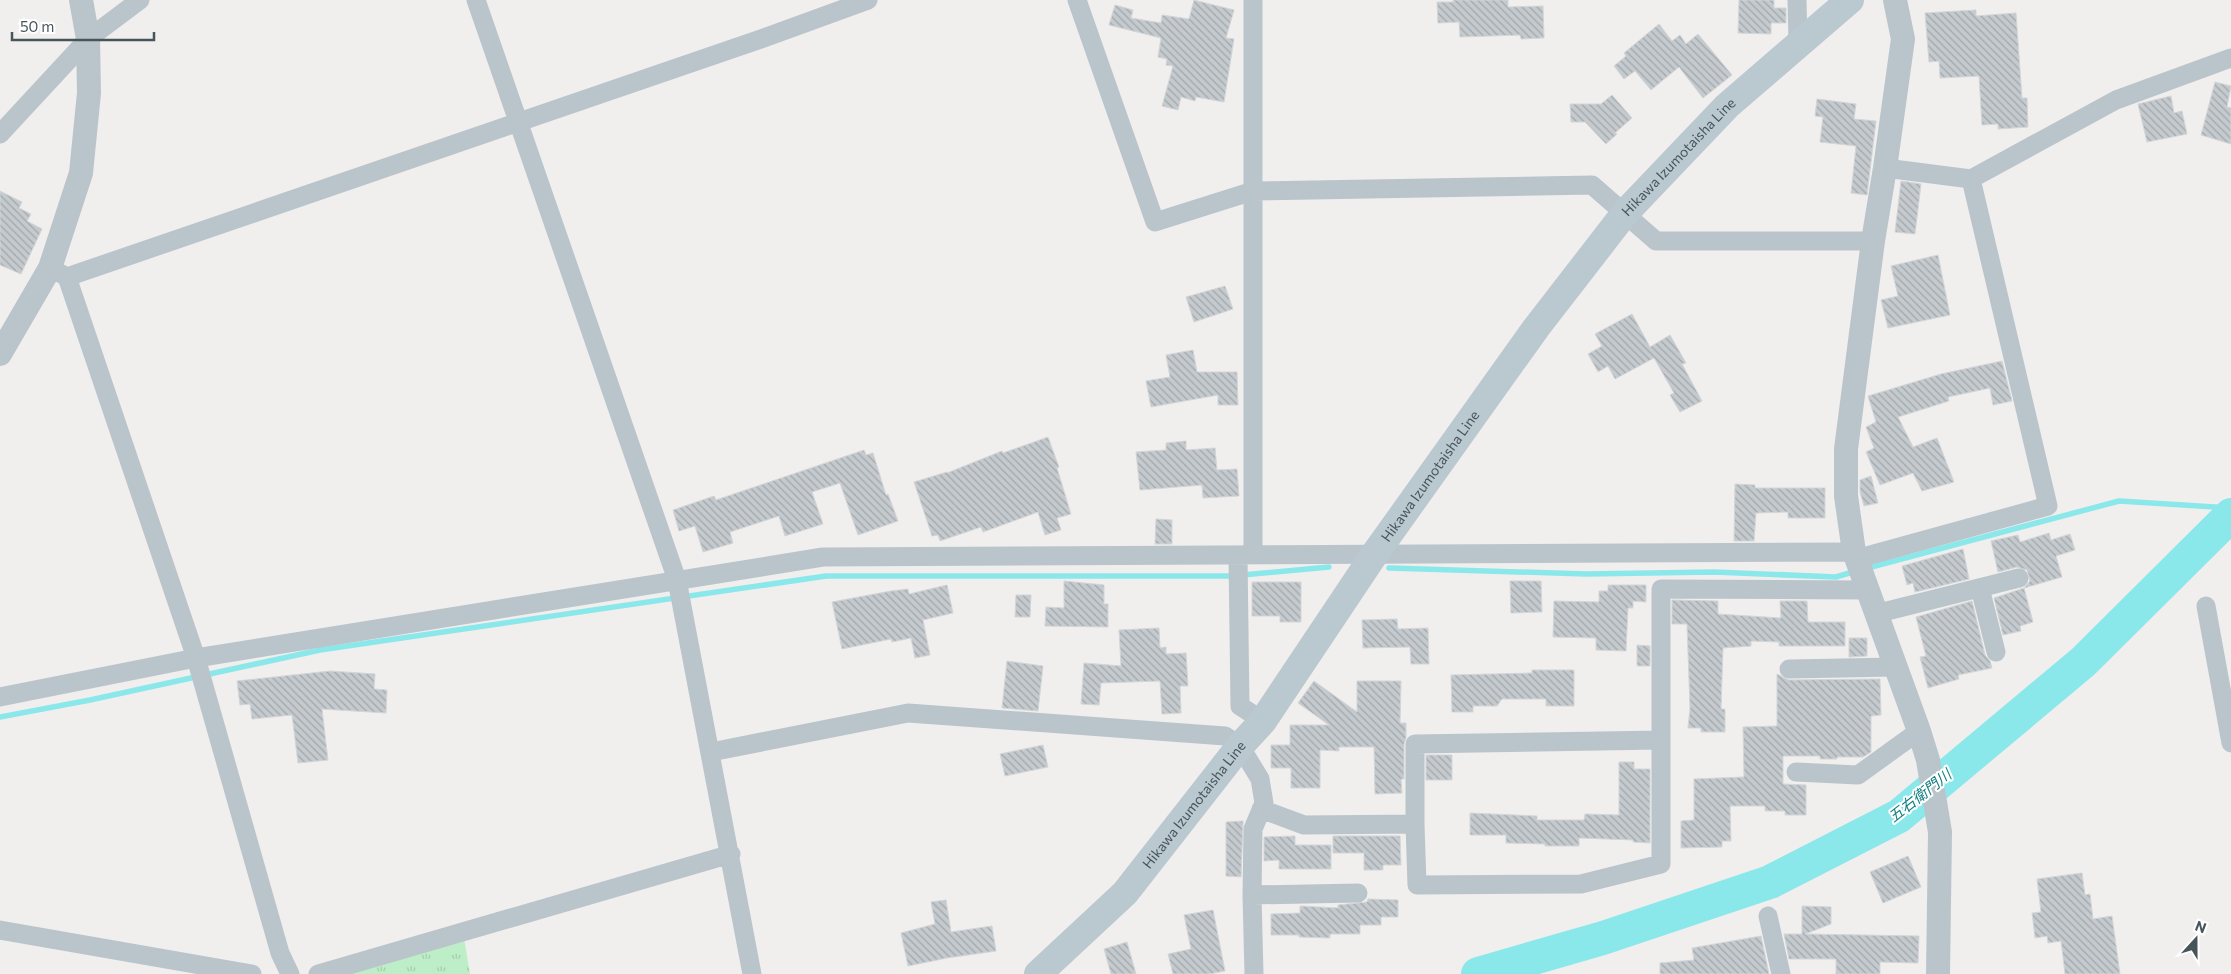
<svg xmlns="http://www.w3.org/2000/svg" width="2231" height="974" viewBox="0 0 2231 974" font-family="Commissioner,'Noto Sans JP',sans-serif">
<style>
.park{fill:url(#park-tufts)}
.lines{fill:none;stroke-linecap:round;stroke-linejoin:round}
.stream{stroke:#8be8ea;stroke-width:5.5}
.river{stroke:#8be8ea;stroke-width:34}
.building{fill:url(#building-back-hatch);stroke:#d2d6d9}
.minor{stroke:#bac5cb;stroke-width:19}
.tertiary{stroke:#bac5cb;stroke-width:24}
.secondary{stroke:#bac8d0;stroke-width:28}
.labels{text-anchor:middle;stroke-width:4;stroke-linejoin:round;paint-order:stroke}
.street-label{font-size:14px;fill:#47555b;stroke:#fff}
.water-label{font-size:15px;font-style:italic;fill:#107e80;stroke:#fff}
</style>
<defs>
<pattern id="park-tufts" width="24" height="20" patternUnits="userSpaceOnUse" patternTransform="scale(1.25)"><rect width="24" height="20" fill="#bdeec7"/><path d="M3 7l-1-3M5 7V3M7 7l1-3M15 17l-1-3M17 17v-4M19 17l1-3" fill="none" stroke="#a4cead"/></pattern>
<pattern id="building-back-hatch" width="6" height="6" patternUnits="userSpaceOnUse" patternTransform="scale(1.25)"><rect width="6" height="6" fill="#c5cace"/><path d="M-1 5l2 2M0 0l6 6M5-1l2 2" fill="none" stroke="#a2a7aa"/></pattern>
</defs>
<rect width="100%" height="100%" fill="#f1eeee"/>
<!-- park -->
<path class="park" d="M464 938 470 974H333Z"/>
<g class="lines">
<!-- stream -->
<path class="stream" d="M1389 568 1586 574 1714 572 1836 577 1856 571
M1864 569 2119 501 2231 508
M0 717 90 700 320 650 826 576H1232L1329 567"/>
<!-- river -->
<path class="river" d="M1478 974 1603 938 1770 882 1899 816 2083 662 2231 515"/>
</g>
<!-- building -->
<path class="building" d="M1194 0 1234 10 1226 38 1234 39 1224 102 1196 97 1195 101 1181 97 1178 110 1162 106 1173 66 1166 65 1167 59 1158 57 1161 38 1109 25 1115 5 1133 10 1131 18 1161 23 1162 15 1189 19Z
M1453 0H1508V7L1543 6 1544 38 1521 39 1520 35 1460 37 1459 22 1438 23 1437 2H1453Z
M1739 0H1774V8H1786V23H1771V34L1738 33Z
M1976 10V16L2016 13 2022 98H2027L2028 127 1998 129V124L1982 125 1979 76 1940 78 1939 61 1929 62 1925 13Z
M1659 24 1672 41 1680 35 1686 44 1698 34 1732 75 1703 98 1679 67 1651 90 1635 71 1624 79 1614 66 1626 56 1624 53Z
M2215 82 2231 86 2227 107 2231 108V144L2201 135Z
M1612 95 1632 118 1615 133 1617 134 1606 144 1585 122H1571L1570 104H1601Z
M2171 96 2174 113 2182 111 2187 134 2147 142 2138 104Z
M1817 99 1856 104 1854 119 1876 121 1867 195 1851 193 1856 146 1820 142 1823 117 1815 116Z
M1901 181 1921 184 1915 234 1895 232Z
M0 191 22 202 19 208 31 214 27 221 42 229 21 274 0 265Z
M1938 255 1950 315 1888 328 1881 300 1898 296 1891 266Z
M1225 286 1233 309 1194 322 1186 297Z
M1632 314 1650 347 1670 335 1686 363 1682 364 1702 401 1680 412 1670 395 1674 393 1654 358 1615 379 1608 366 1598 372 1588 354 1602 346 1595 334Z
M1193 350 1197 372H1237L1238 405H1218V395L1151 407 1146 381 1170 377 1166 355Z
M2002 361 2012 401 1993 405 1990 388 1948 397 1949 401 1898 417 1913 447 1937 438 1954 482 1922 491 1913 473 1880 485 1866 452 1874 448 1866 427 1876 422 1868 396 1941 374Z
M1048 437 1059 467 1057 468 1071 514 1057 518 1061 530 1045 535 1038 512 983 532 981 527 940 541 938 535 932 536 914 482 947 472V473L1002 451 1003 453Z
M1186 441V450L1215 448 1217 470 1237 469 1239 496 1203 498 1202 485 1140 490 1136 452 1166 450V443Z
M864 450 866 455 873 453 886 495 888 494 898 521 858 535 840 483 812 492 823 524 785 536 779 516 730 532 733 543 703 552 695 526 679 531 673 510 714 496 716 500Z
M1871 476 1878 503 1864 506 1860 492V480Z
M1735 484 1755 485V488H1825V518H1788V512L1756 513 1754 541H1734Z
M1156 519 1172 520V544H1155Z
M2049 533 2051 540 2070 534 2075 550 2056 556 2062 577 2024 588 2030 581 2027 570 2017 567 1998 572 1991 541 2018 535 2020 542Z
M1963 549 1969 579 1915 592 1913 583 1907 585 1902 566Z
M1064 581 1104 585V604H1108V627L1045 626 1046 607 1064 608Z
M1510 581H1541L1542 612 1511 613Z
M1252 582H1301V622H1280V616H1252Z
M947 585 953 613 923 620 930 655 915 658 911 638 892 642 891 639 842 649 832 602 891 591 908 589 909 594Z
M1608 585H1646V602L1633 601V608H1628L1626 651 1596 650V638L1553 637 1554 601 1599 602V591H1608Z
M2024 588 2033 622 2020 626 2021 631 2003 635 1994 598Z
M1016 595H1031L1030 617H1015Z
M1672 600 1718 601V614L1781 618 1780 601H1807L1808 622H1845V646H1779V642L1751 641V646L1723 648 1721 709H1725V732H1701V728H1688L1690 708 1687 624H1672Z
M1972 601 1985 655 1990 661 1992 668 1958 675 1959 679 1928 688 1920 657 1926 656 1916 617Z
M1397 619 1398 629 1428 628 1429 664H1411L1410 647 1363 648 1362 620Z
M1159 628 1160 648 1166 647V654L1186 653 1188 686H1180L1181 713 1162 714 1160 681 1101 683 1099 705 1081 704 1084 663 1121 666 1119 630Z
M1849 638H1867V656L1849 657Z
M1637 645 1650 646V666H1637Z
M1007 661 1043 666 1038 711 1002 708Z
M1532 670H1574V706H1546V699H1502L1497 706H1473V712H1452L1451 675 1532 673Z
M330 671 375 674 374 689 387 690 386 713 322 709 328 760 298 763 292 715 252 719 250 704 240 705 237 681Z
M1777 674 1789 680 1880 679 1881 715 1871 716V752L1863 757H1837V759H1820V756H1783V784L1806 785V815H1785V811H1765V806H1730L1731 841H1722V847L1681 848V821L1694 820V779L1744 777 1743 727 1777 726Z
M1314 681 1357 712V681H1401L1400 723H1406V738L1404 744V779H1401L1402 793 1375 794 1374 747H1339V751L1320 750V788H1291V768H1271V745H1290V725H1329L1298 703Z
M1043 745 1048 767 1005 776 1000 754Z
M1426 755H1452V780H1426Z
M1619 762H1634V769H1650V843L1633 842V840L1579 838V846H1545V844L1506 843V835H1470V813L1537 816V820H1584L1585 814 1619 815Z
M1243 821 1241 877 1226 876V822Z
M1295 836V845H1331V869H1279V860L1264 861V837Z
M1333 836H1400L1401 865H1383V870H1364V853H1333Z
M1908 856 1921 887 1883 903 1870 872Z
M2082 873 2085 895 2090 894 2093 919 2112 916 2120 974H2065L2061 941 2048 943 2047 936 2035 938 2032 913 2041 912 2037 879Z
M1368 899 1398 900V917H1381V925H1360V934H1330V938L1299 937V935H1271V914L1300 913V906L1338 908V905L1367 902Z
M946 900 951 932 992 926 996 951 947 958 908 966 901 933 935 924 931 902Z
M1802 906 1831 907V924L1805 934 1919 936 1918 963 1880 962V974H1836V959H1789L1784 934H1802Z
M1213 910 1225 971 1209 974H1173L1168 954 1191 949 1184 915Z
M1761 936 1769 974H1660V963L1694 960 1692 948Z
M1127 942 1136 974H1111L1104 949Z"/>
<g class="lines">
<!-- minor -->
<path class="minor" d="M476 0 677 580 752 974
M1077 0 1155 222 1253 191 1592 185 1656 241H1873
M1253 0V555
M1797 0 1798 43
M0 134 88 39 140 0
M1885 168 1971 179 2116 100 2231 58
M56 271 67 277 196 658 280 953 290 974
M67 277 758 40 868 0
M1238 556 1240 706 1263 721
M1856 559 2048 506 1971 179
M1980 588 1996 652
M2206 606 2231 743
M1875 614 2019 578
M1789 669 1895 667
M0 697 196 658 823 557 1854 552
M711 752 908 713 1225 736 1240 746 1260 779 1264 803 1253 829 1252 895 1254 974
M1796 772 1858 775 1919 731
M1261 809 1304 825 1415 824 1417 885 1581 884 1661 864V589L1866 590
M1415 824V744L1661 740
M1252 895 1358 893
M1768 916 1781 974
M0 930 252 974
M318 974 731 854"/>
<!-- tertiary -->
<path class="tertiary" d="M1895 0 1903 39 1885 168 1873 241 1846 449V496L1854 552 1919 731 1928 760 1940 832 1938 974
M0 354 50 268 81 173 89 93 88 39 81 0"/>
<!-- secondary -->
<path class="secondary" id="s1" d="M1038 974 1125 893 1240 746 1263 721 1374 555 1536 328 1625 213 1727 106 1850 0"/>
</g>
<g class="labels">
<!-- street labels -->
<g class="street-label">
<text dy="5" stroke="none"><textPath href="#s1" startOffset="1041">Hikawa Izumotaisha Line</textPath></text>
<text dy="5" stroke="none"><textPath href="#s1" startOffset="636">Hikawa Izumotaisha Line</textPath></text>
<text dy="5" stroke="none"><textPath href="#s1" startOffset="231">Hikawa Izumotaisha Line</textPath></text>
</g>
<!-- water labels -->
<g class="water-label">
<text transform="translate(1920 796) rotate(-38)" y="5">五右衛門川</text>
</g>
</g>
<!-- north arrow -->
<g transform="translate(2196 939) rotate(21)" stroke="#ffffff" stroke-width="4" paint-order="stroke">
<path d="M0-4L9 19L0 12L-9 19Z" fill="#47555b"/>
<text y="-8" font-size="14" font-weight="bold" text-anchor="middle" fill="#47555b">N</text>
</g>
<!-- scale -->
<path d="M12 32v8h142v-8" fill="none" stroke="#47555b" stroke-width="2.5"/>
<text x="20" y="32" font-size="15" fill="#47555b" stroke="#ffffff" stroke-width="4" paint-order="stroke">50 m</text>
</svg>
